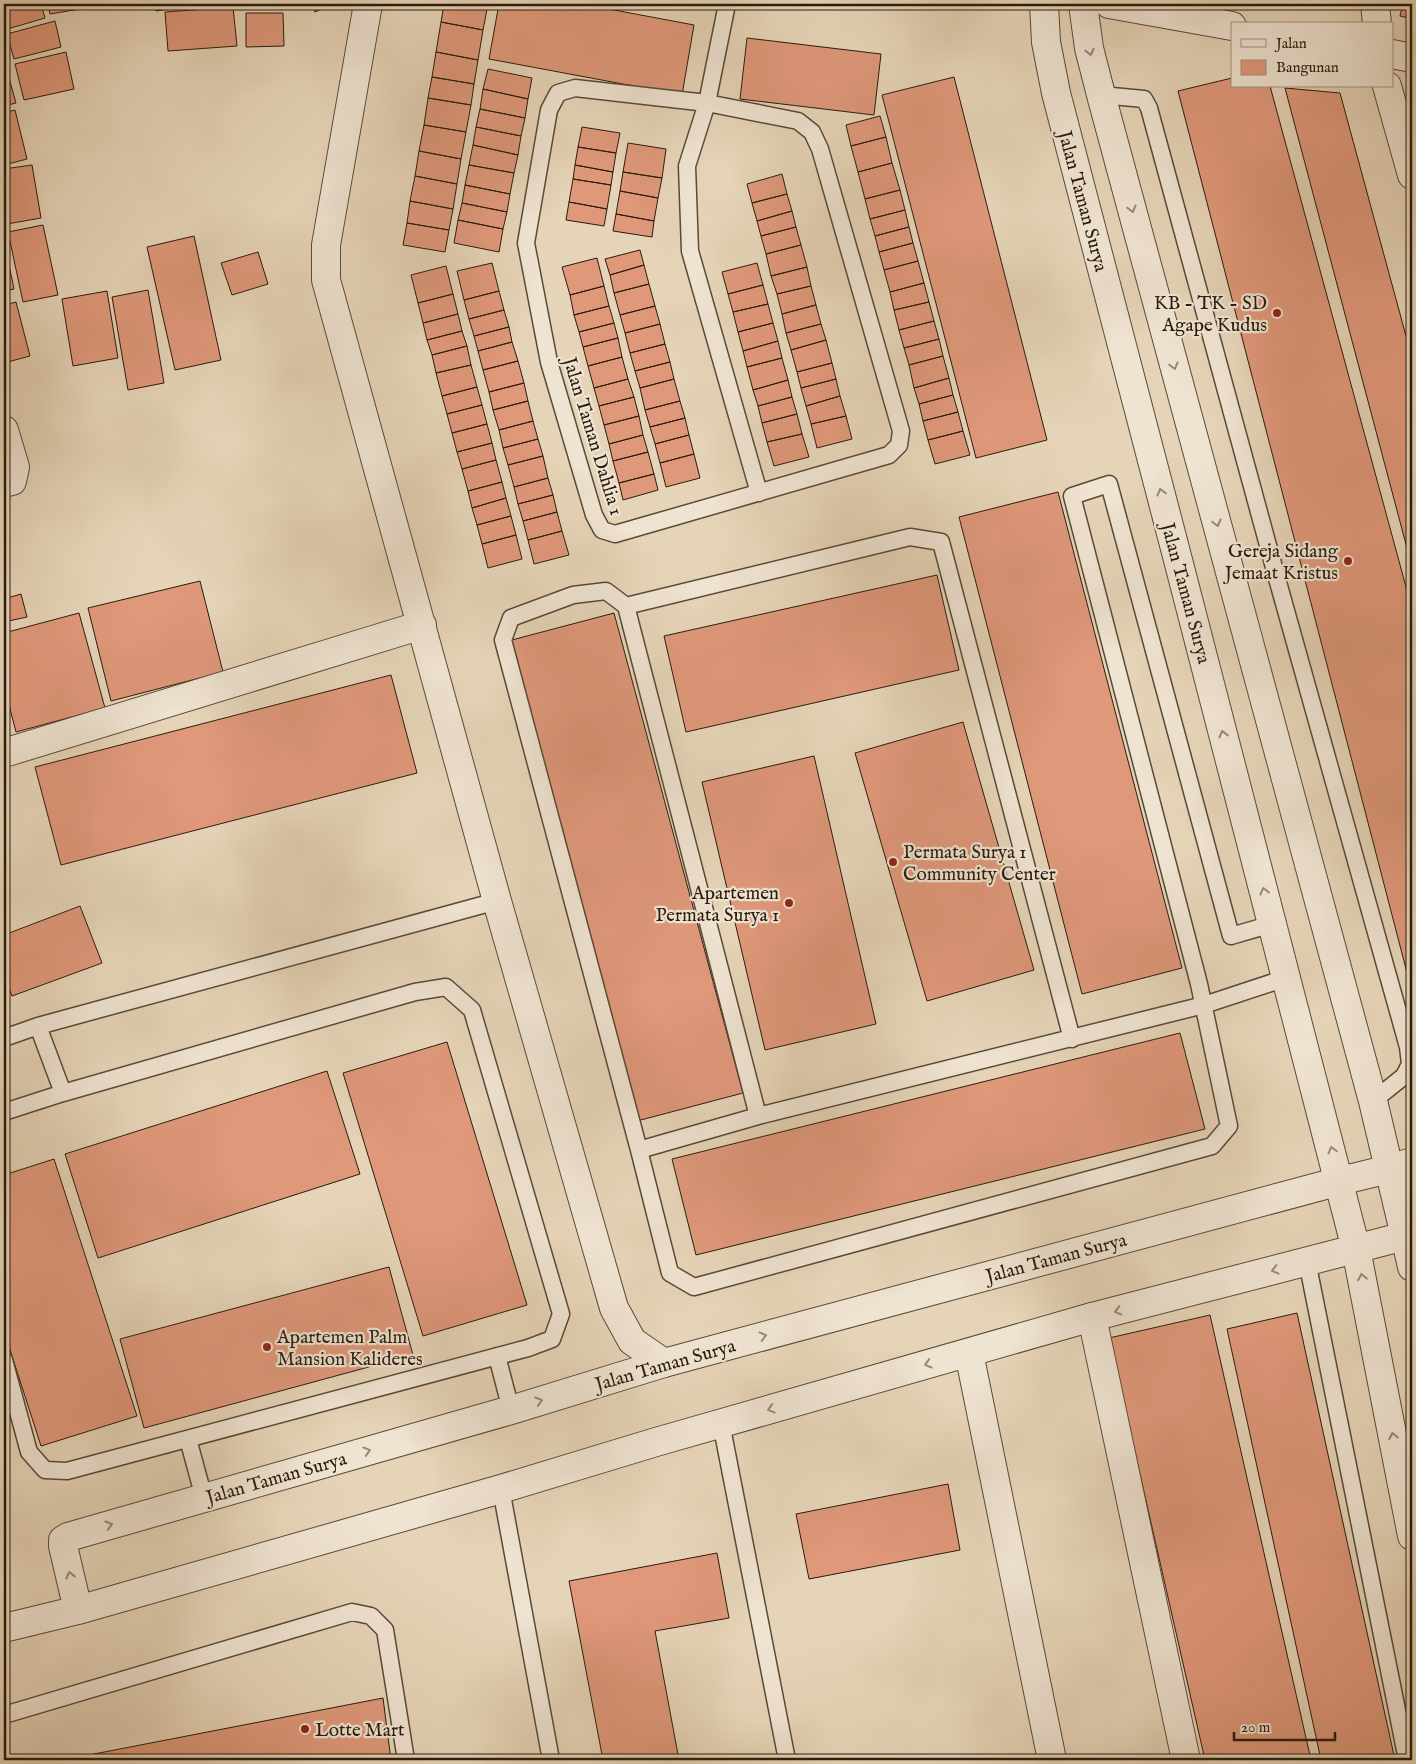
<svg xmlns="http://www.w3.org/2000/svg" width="1416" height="1764" viewBox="0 0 1416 1764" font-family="'IM FELL English',serif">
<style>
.building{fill:#df987a;stroke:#281c0d}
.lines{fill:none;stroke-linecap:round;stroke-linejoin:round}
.service-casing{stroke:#584a38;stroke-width:19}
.minor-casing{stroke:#584a38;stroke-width:30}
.tertiary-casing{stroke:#584a38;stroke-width:30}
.service{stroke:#efe3d1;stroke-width:16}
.minor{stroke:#efe3d1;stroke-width:28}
.tertiary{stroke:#efe3d1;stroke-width:28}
.oneway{stroke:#958979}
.poi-dot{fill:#8f2418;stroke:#efe3d1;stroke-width:2}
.labels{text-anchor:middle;stroke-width:4.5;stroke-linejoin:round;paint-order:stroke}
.street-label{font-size:19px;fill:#281c0d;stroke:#efe3d1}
.poi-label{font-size:19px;fill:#281c0d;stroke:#efe3d1;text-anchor:end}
</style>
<rect width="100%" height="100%" fill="#e6d4b8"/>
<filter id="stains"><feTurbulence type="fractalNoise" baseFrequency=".004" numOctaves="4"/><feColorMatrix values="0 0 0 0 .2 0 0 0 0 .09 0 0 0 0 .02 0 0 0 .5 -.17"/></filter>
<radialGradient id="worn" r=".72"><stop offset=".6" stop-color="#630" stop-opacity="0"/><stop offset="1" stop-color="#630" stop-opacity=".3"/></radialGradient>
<!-- building -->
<path class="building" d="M4 4H41L45 18 4 30Z
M48 4H79L80 9 50 14Z
M155 4H201L156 11Z
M311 4H332L315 12Z
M444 4H488L483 30 441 22Z
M499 4H582L694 25 682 95 489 59Z
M1403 4H1412V19L1400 16Z
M233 7 237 46 168 51 165 12Z
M246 13H283L284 46 246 47Z
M55 21 61 47 14 59 7 34Z
M441 22 483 30 478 60 436 52Z
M747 38 881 54 874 115 740 99Z
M66 52 74 89 24 100 15 64Z
M436 52 478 60 474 84 432 77Z
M4 60 16 103 4 106Z
M488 69 532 78 528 99 483 89Z
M432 77 474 84 471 105 428 98Z
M954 77 1047 440 976 458 882 95Z
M1232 78V86H1270L1412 609V992L1178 91Z
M1285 88 1340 93 1412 358V567Z
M483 89 528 99 525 118 480 109Z
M428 98 471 105 466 132 424 125Z
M480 109 525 118 521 136 476 127Z
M15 110 27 159 4 165V113Z
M880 116 886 137 851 146 846 125Z
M424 125 466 132 461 159 419 151Z
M476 127 521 136 518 155 473 145Z
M582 127 620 133 616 153 578 147Z
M886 137 892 163 858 172 851 146Z
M628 143 666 149 662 178 623 172Z
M473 145 518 155 514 173 469 165Z
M578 147 616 153 613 172 575 165Z
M419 151 461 159 457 184 415 176Z
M892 163 900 190 865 199 858 172Z
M32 165 41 218 7 224 4 205V169Z
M469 165 514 173 510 194 465 185Z
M575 165 613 172 611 185 573 179Z
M623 172 662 178 658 198 620 191Z
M782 174 787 194 752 203 747 184Z
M415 176 457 184 453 209 410 201Z
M573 179 611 185 607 209 569 202Z
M465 185 510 194 507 212 462 203Z
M900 190 905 210 870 219 865 199Z
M620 191 658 198 654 221 616 214Z
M787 194 792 211 757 221 752 203Z
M410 201 453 209 449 230 407 223Z
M569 202 607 209 604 226 566 220Z
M462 203 507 212 503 229 458 220Z
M905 210 909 227 875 236 870 219Z
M792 211 796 227 761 236 757 221Z
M616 214 654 221 652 237 613 231Z
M458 220 503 229 499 252 454 243Z
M407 223 449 230 445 252 403 245Z
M43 225 58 295 23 302 8 232Z
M796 227 801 245 766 254 761 236Z
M909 227 913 243 879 252 875 236Z
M194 236 221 360 175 370 147 247Z
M4 241 14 289 4 291Z
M913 243 918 261 884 270 879 252Z
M801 245 807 267 771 276 766 254Z
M640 250 644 265 610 275 605 259Z
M258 252 268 284 232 295 221 263Z
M597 258 604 286 570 295 562 267Z
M918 261 924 283 890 292 884 270Z
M492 263 499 291 464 300 457 271Z
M757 263 763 285 728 294 722 272Z
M644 265 649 284 614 293 610 275Z
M446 266 453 294 418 303 411 275Z
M807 267 811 286 777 294 771 276Z
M924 283 929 302 894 310 890 292Z
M649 284 655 306 620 315 614 293Z
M763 285 768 304 733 312 728 294Z
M604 286 609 306 574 315 570 295Z
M811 286 816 305 782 314 777 294Z
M148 290 164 383 128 390 112 297Z
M107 291 118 358 73 366 62 299Z
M499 291 504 310 469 319 464 300Z
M453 294 458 314 423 323 418 303Z
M16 302 30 356 4 363V305Z
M929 302 934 321 899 330 894 310Z
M768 304 773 323 738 332 733 312Z
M816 305 821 324 786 333 782 314Z
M609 306 614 323 579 332 574 315Z
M655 306 660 324 625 333 620 315Z
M504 310 509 327 474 336 469 319Z
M458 314 462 331 427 340 423 323Z
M934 321 939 339 904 348 899 330Z
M614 323 618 338 583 347 579 332Z
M773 323 778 341 743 351 738 332Z
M660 324 665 344 630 353 625 333Z
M821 324 826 340 791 350 786 333Z
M509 327 512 342 478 351 474 336Z
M462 331 467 346 432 355 427 340Z
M618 338 622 357 588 366 583 347Z
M939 339 943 356 909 365 904 348Z
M826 340 832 363 797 372 791 350Z
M778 341 782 358 747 367 743 351Z
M512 342 518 361 483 370 478 351Z
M665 344 670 362 635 371 630 353Z
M467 346 471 365 436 373 432 355Z
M943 356 949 378 914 388 909 365Z
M622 357 628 379 594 388 588 366Z
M782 358 788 380 753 390 747 367Z
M518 361 524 383 489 392 483 370Z
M670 362 674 379 640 388 635 371Z
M832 363 836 379 801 388 797 372Z
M471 365 477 387 442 396 436 373Z
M949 378 953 395 919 404 914 388Z
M628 379 634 397 599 406 594 388Z
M674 379 680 401 645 410 640 388Z
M836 379 840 396 806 406 801 388Z
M788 380 792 397 758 406 753 390Z
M524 383 528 401 493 410 489 392Z
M477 387 482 405 447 414 442 396Z
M953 395 958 412 923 421 919 404Z
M840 396 846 416 811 424 806 406Z
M634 397 639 416 604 425 599 406Z
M792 397 797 414 762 423 758 406Z
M528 401 533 421 499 430 493 410Z
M680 401 685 418 650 427 645 410Z
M482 405 487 424 452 433 447 414Z
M958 412 963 431 928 440 923 421Z
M797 414 802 434 767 442 762 423Z
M639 416 643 435 609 444 604 425Z
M846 416 852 439 817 448 811 424Z
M685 418 689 435 655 444 650 427Z
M533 421 538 439 503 448 499 430Z
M487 424 492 443 457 452 452 433Z
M963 431 970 455 935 464 928 440Z
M802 434 809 457 774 466 767 442Z
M643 435 648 452 613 461 609 444Z
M689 435 694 454 660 463 655 444Z
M538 439 543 456 508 465 503 448Z
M492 443 496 460 462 469 457 452Z
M648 452 654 474 619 483 613 461Z
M694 454 700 478 666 487 660 463Z
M543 456 548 478 514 487 508 465Z
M496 460 502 482 468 491 462 469Z
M654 474 658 490 623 500 619 483Z
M548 478 553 495 518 504 514 487Z
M502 482 506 498 472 508 468 491Z
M1058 492 1182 968 1082 994 959 517Z
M553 495 557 512 523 521 518 504Z
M506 498 511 516 477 525 472 508Z
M557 512 562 531 528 540 523 521Z
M511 516 516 535 482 544 477 525Z
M562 531 569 555 534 564 528 540Z
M516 535 522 559 488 568 482 544Z
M937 575 959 670 686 732 664 636Z
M200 581 223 672 111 701 88 608Z
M21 594 27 617 4 622V599Z
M79 613 105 708 16 732 4 686V633Z
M614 613 743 1093 637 1121 508 641Z
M391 675 417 773 61 865 35 767Z
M4 713 12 743 4 746Z
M963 722 1034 970 927 1001 855 753Z
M814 756 876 1024 765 1050 702 782Z
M80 906 102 963 12 996 4 975V935Z
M1180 1033 1205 1129 696 1255 672 1159Z
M447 1042 527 1305 423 1336 343 1073Z
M327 1071 360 1174 98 1258 65 1154Z
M54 1159 137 1416 41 1446 4 1331V1175Z
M389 1267 413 1355 144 1428 120 1339Z
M1297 1313 1395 1760H1321L1227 1329Z
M1210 1315 1311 1760H1205L1109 1338Z
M948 1484 960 1550 809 1579 796 1514Z
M717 1553 729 1618 655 1631 679 1760H603L569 1581Z
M383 1698 391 1760H63Z"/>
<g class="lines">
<!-- service casing -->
<g class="service-casing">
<path id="service" d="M727 4 707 103 687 166 690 251 759 493
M575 88 707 103 798 121 812 132 820 149 901 431 899 445 889 455 615 534 602 530 594 515 549 362 526 243 549 110 558 93Z
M1101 95 1144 99 1149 108 1278 582 1408 1047 1410 1064 1404 1076 1373 1101
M626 606 758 1116
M38 1026 63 1093
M4 1038 38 1026 497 901
M1072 1039 941 542 910 537 626 606 606 591 573 595 511 618 503 640 639 1150 670 1273 694 1287 1212 1146 1229 1126 1199 984 1072 496 1109 484 1231 936 1272 924
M4 1112 63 1093 415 992 446 987 472 1010 561 1314 552 1339 528 1348 67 1471 45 1470 29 1452 4 1360
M639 1150 758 1116 1204 1005 1286 978
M1307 1261 1407 1760
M497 1356 511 1410
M721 1423 787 1760
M188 1439 204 1498
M501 1489 551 1760
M4 1715 352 1612 371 1616 385 1630 406 1760"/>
</g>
<!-- minor casing -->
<g class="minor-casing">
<path id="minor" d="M368 4 326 245V280L497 901 614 1308 632 1341 664 1363
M1109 4 1232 26
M1375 4 1377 24
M1392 54 1412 58
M1387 86 1412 175
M4 430 15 467 12 481 4 483
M4 753 422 625
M1389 1169 1412 1162
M1412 1234 1405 1236 1412 1267
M1356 1249 1412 1536
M1092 1317 1186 1760
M969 1353 1052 1760"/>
</g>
<!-- tertiary casing -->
<g class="tertiary-casing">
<path id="tertiary" d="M1044 4 1046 42 1056 93 1178 560 1356 1249
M78 1610 63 1546V1540L68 1537 511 1410 664 1363 1340 1181 1389 1169
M4 1628 78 1610 501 1489 656 1442 1092 1317 1405 1236 1373 1101 1101 95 1089 48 1083 4"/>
</g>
<!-- service -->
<use href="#service" class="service"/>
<!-- minor -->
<use href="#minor" class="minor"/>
<!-- tertiary -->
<use href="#tertiary" class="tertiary"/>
</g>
<!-- one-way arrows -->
<defs><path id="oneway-chevron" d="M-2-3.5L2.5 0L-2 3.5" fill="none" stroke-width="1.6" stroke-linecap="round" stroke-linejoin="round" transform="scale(1.25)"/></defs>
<g class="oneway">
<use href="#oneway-chevron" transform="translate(1090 52) rotate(77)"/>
<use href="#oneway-chevron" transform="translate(1132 209) rotate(75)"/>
<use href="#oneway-chevron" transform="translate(1174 366) rotate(75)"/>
<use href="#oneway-chevron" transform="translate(1161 492) rotate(-105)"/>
<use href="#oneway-chevron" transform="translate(1217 523) rotate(75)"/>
<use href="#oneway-chevron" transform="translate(1223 734) rotate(-104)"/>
<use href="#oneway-chevron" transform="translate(1264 891) rotate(-104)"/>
<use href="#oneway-chevron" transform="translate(1332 1150) rotate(-105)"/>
<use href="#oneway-chevron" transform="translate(1275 1270) rotate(165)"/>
<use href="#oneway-chevron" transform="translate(1362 1277) rotate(-101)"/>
<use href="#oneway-chevron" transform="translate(1118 1311) rotate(165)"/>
<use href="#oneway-chevron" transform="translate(763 1336) rotate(-15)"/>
<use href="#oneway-chevron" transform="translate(928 1364) rotate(164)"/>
<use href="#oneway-chevron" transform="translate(539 1401) rotate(-17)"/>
<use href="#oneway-chevron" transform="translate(771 1409) rotate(164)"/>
<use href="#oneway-chevron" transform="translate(1393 1436) rotate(-101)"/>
<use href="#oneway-chevron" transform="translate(367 1451) rotate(-16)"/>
<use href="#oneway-chevron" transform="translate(109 1525) rotate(-16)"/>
<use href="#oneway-chevron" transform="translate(70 1575) rotate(-104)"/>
</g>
<!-- markers -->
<g class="poi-dot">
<circle cx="1277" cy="313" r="5"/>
<circle cx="1348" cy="561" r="5"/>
<circle cx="893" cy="862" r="5"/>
<circle cx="789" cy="903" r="5"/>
<circle cx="267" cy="1347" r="5"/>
<circle cx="305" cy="1729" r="5"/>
</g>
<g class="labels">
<!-- street labels -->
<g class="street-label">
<text transform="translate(1084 201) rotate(75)" y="7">Jalan Taman Surya</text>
<text transform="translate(594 436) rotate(73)" y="7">Jalan Taman Dahlia 1</text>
<text transform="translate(1187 593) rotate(75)" y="7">Jalan Taman Surya</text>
<text transform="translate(1056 1257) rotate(-15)" y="7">Jalan Taman Surya</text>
<text transform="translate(665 1364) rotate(-16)" y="7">Jalan Taman Surya</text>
<text transform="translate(276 1477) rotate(-16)" y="7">Jalan Taman Surya</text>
</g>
<!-- poi labels -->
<g class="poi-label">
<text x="1267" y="309">KB - TK - SD<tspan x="1267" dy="22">Agape Kudus</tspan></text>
<text x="1338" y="557">Gereja Sidang<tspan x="1338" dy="22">Jemaat Kristus</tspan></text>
<text x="903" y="858" text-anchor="start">Permata Surya 1<tspan x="903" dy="22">Community Center</tspan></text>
<text x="779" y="899">Apartemen<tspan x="779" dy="22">Permata Surya 1</tspan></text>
<text x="277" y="1343" text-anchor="start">Apartemen Palm<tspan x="277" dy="22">Mansion Kalideres</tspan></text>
<text x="315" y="1736" text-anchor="start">Lotte Mart</text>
</g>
</g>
<!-- margin -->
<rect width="1416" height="1764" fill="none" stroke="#e6d4b8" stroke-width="20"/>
<rect x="5" y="5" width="1406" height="1754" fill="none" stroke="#281c0d" stroke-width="2.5"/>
<rect x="10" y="10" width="1396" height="1744" fill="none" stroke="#281c0d"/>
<!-- legend -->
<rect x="1231" y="22" width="162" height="65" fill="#efe3d1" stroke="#9f9383"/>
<rect x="1241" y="39" width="25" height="8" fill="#efe3d1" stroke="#9f9383"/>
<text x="1276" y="48" font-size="15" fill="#281c0d">Jalan</text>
<rect x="1241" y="60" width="25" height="15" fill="#df987a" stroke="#9f9383"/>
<text x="1276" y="72" font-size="15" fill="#281c0d">Bangunan</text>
<!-- scale -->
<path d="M1234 1732v8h101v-8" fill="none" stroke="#281c0d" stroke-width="2.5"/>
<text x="1241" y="1732" font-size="15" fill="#281c0d" stroke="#efe3d1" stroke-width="4" paint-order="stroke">20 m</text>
<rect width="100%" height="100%" filter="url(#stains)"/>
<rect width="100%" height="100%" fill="url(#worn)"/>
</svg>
